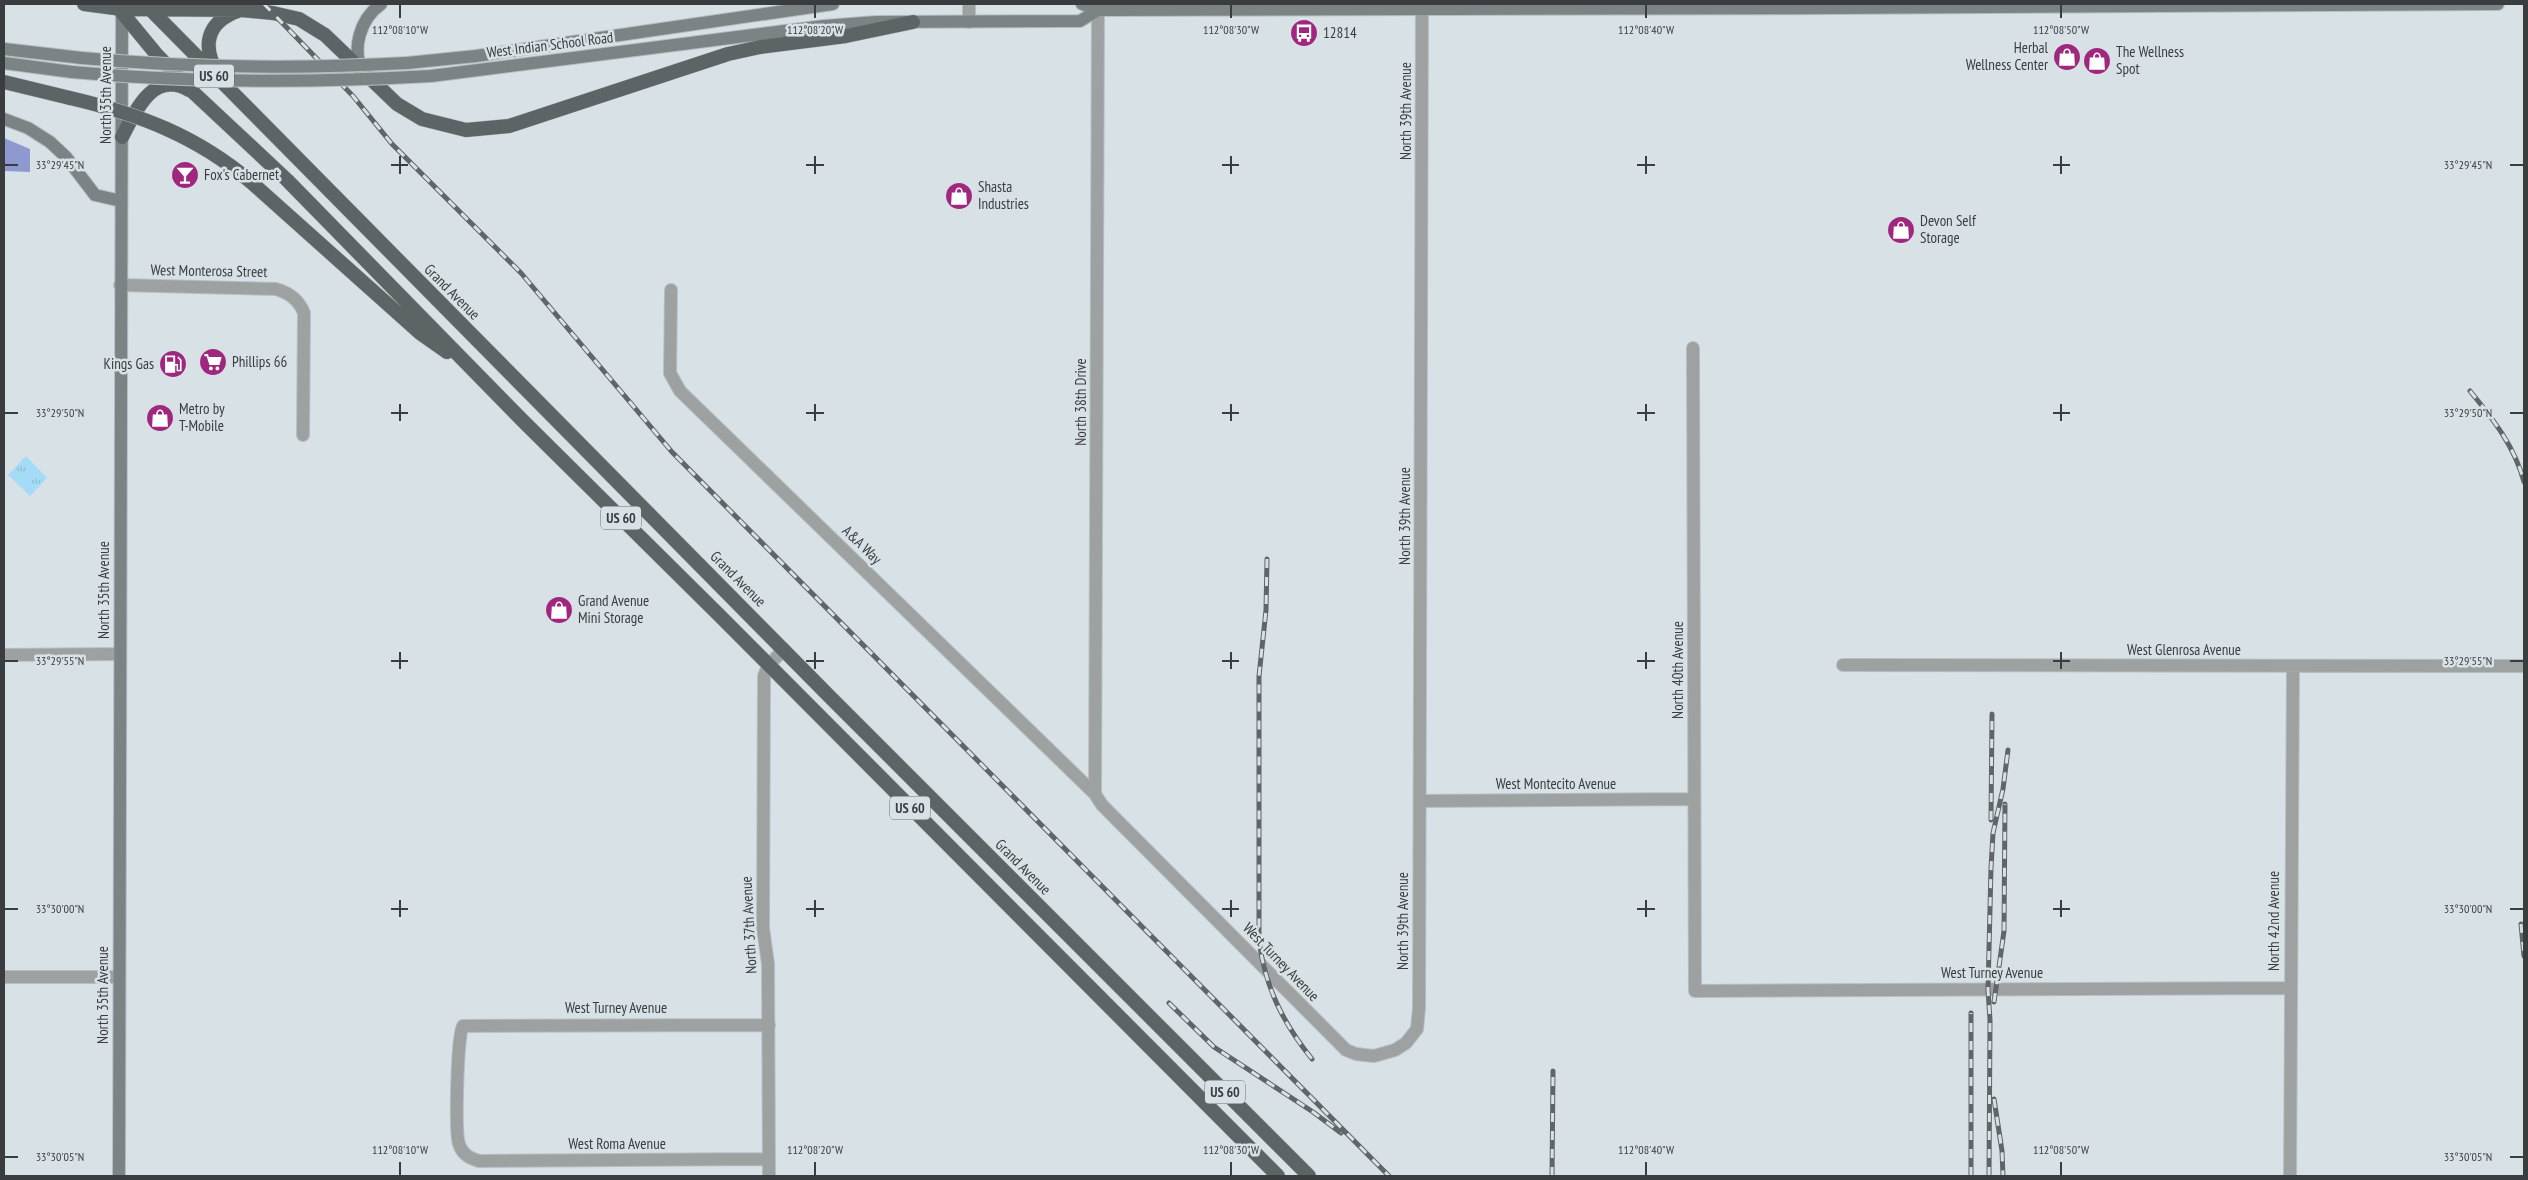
<svg xmlns="http://www.w3.org/2000/svg" width="2528" height="1180" viewBox="0 0 2528 1180" font-family="'PT Sans Narrow',sans-serif">
<style>
.grass{fill:url(#grass-tufts)}
.water{fill:#8e9acf}
.lines{fill:none;stroke-linecap:round;stroke-linejoin:round}
.minor-casing{stroke:#b5bec1;stroke-width:14}
.secondary-casing{stroke:#b5bec1;stroke-width:14}
.trunk-casing{stroke:#b5bec1;stroke-width:15}
.minor{stroke:#9da1a2;stroke-width:12}
.secondary{stroke:#7c8384;stroke-width:12}
.trunk{stroke:#5c6466;stroke-width:14}
.rail-casing{stroke:#606567;stroke-width:5}
.rail{stroke:#d8e2e6;stroke-width:3;stroke-dasharray:9;stroke-linecap:butt}
.secondary-bridge-casing{stroke:#b5bec1;stroke-width:14;stroke-linecap:butt}
.trunk-bridge-casing{stroke:#b5bec1;stroke-width:15;stroke-linecap:butt}
.secondary-bridge{stroke:#7c8384;stroke-width:12}
.trunk-bridge{stroke:#5c6466;stroke-width:14}
.ticks{fill:none;stroke:#3a3d3f;stroke-width:2}
.labels{text-anchor:middle;stroke-width:5;stroke-linejoin:round;paint-order:stroke}
.shield{fill:#d8e2e6;stroke:#696e71;stroke-width:1}
.shield-label{font-size:14px;font-weight:bold;fill:#3a3d3f}
.poi-label{font-size:15px;fill:#3a3d3f;stroke:#d8e2e6;text-anchor:start}
.street-label{font-size:15px;fill:#3a3d3f;stroke:#d8e2e6}
.ticks-label{font-size:12px;text-anchor:middle;fill:#3a3d3f;stroke:#d8e2e6;stroke-width:5;stroke-linejoin:round;paint-order:stroke}
</style>
<defs>
<pattern id="grass-tufts" width="24" height="20" patternUnits="userSpaceOnUse" patternTransform="scale(1.25)"><rect width="24" height="20" fill="#a4dbf6"/><path d="M3 7l-1-3M5 7V3M7 7l1-3M15 17l-1-3M17 17v-4M19 17l1-3" fill="none" stroke="#8ebdd4"/></pattern>
</defs>
<rect width="100%" height="100%" fill="#d8e2e6"/>
<!-- grass -->
<path class="grass" d="M26 456 47 478 30 496 8 475Z"/>
<!-- water -->
<path class="water" d="M4 138 30 149V172L4 171Z"/>
<g class="lines">
<!-- minor casing -->
<g class="minor-casing">
<path id="minor" d="M969 4V22
M120 285 276 289C290 293 299 300 304 313L303 435
M671 290 670 373 680 391 1095 794 1102 805 1346 1050 1356 1054 1374 1056 1395 1050 1406 1043 1417 1029 1419 1008 1422 4
M1693 348 1695 991 2289 988
M4 655 120 654
M1843 665 2524 666
M1095 794 1098 10
M1420 801 1693 799
M4 977H119
M769 1025 463 1026C457 1033 455 1132 459 1144 462 1154 469 1158 479 1161L769 1159
M769 1176 768 964 763 928 764 676 768 666 784 649
M2290 1176 2293 666"/>
</g>
<!-- secondary casing -->
<g class="secondary-casing">
<path id="secondary" d="M1082 4 1098 10C1565 10 2031 7 2498 4
M4 49 82 58
M4 63 72 72
M407 63 476 56 833 4
M363 73C351 49 360 19 381 4
M431 76 824 26 876 22 1080 21 1098 10
M4 119 28 128 50 142 66 157 95 195 121 201
M119 1176 122 6"/>
</g>
<!-- trunk casing -->
<g class="trunk-casing">
<path id="trunk" d="M84 4 122 9 241 10 273 13 299 19 325 35 397 104 422 119 466 130 509 126 728 54 760 47 846 36 913 22
M115 4 157 55 195 94 287 180 523 421 718 614 1278 1176
M145 4 830 697 1309 1176
M218 73C201 46 207 22 238 11
M4 82 70 98
M122 137C135 112 153 69 189 90
M251 182 420 333 447 352"/>
</g>
<!-- minor -->
<use href="#minor" class="minor"/>
<!-- secondary -->
<use href="#secondary" class="secondary"/>
<!-- trunk -->
<use href="#trunk" class="trunk"/>
<!-- rail casing -->
<g class="rail-casing">
<path id="rail" d="M264 4 353 96 392 144 521 273 672 452 1389 1176
M2470 391C2493 419 2515 447 2524 482
M1267 559 1266 610 1259 676V940C1265 987 1283 1023 1312 1059
M1991 820 1992 714
M2521 924 2524 956
M1994 1002 2004 931 2005 804
M1169 1003 1214 1047 1313 1112 1341 1133
M1994 1099 2002 1151 2003 1176
M1552 1176 1553 1071
M1971 1176V1013
M1989 1176 1990 1020 1988 990 1991 868 1993 833 2003 789 2008 750"/>
</g>
<!-- rail -->
<use href="#rail" class="rail"/>
<!-- secondary-bridge casing -->
<g class="secondary-bridge-casing">
<path id="secondary-bridge" d="M82 58C190 68 298 69 407 63
M72 72C191 83 310 83 431 76"/>
</g>
<!-- trunk-bridge casing -->
<g class="trunk-bridge-casing">
<path id="trunk-bridge" d="M70 98C139 114 197 136 251 182"/>
</g>
<!-- secondary-bridge -->
<use href="#secondary-bridge" class="secondary-bridge"/>
<!-- trunk-bridge -->
<use href="#trunk-bridge" class="trunk-bridge"/>
</g>
<!-- ticks -->
<path class="ticks" d="M400 5V18M815 5V18M1231 5V18M1646 5V18M2061 5V18M400 156V174M815 156V174M1231 156V174M1646 156V174M2061 156V174M5 165H18M391 165H408M806 165H824M1222 165H1239M1637 165H1655M2053 165H2070M2510 165H2523M400 404V421M815 404V421M1231 404V421M1646 404V421M2061 404V421M5 413H18M391 413H408M806 413H824M1222 413H1239M1637 413H1655M2053 413H2070M2510 413H2523M400 652V669M815 652V669M1231 652V669M1646 652V669M2061 652V669M5 661H18M391 661H408M806 661H824M1222 661H1239M1637 661H1655M2053 661H2070M2510 661H2523M400 900V917M815 900V917M1231 900V917M1646 900V917M2061 900V917M5 909H18M391 909H408M806 909H824M1222 909H1239M1637 909H1655M2053 909H2070M2510 909H2523M5 1157H18M2510 1157H2523M400 1162V1175M815 1162V1175M1231 1162V1175M1646 1162V1175M2061 1162V1175"/>
<!-- icons -->
<defs>
<g id="bus-disc" transform="scale(1.4375)"><circle r="9.5" fill="#a0277e" stroke="#d8e2e6"/><path d="M-5-6H5V4H4V6H2V4H-2V6H-4V4H-5ZM-3.5-4V0h7V-4ZM-3.5 1.2v1.5H-2V1.2ZM2 1.2v1.5H3.5V1.2Z" fill="#fff"/></g>
<g id="shop-disc" transform="scale(1.4375)"><circle r="9.5" fill="#a0277e" stroke="#d8e2e6"/><path d="M-5-2.5h2.3a2.7 3.5 0 0 1 5.4 0H5L5.5 6h-11ZM-1.5-2.5h3a1.5 2.3 0 0 0-3 0Z" fill="#fff"/></g>
<g id="bar-disc" transform="scale(1.4375)"><circle r="9.5" fill="#a0277e" stroke="#d8e2e6"/><path d="M-6-5H6L.8 .8V4.5H3.5V6h-7V4.5H-.8V.8Z" fill="#fff"/></g>
<g id="supermarket-disc" transform="scale(1.4375)"><circle r="9.5" fill="#a0277e" stroke="#d8e2e6"/><path d="M-6-5.5h2.5l.6 2H6L4.5 2H-2.5L-4.4-4H-6ZM-1.5 3.2a1.3 1.3 0 1 0 .1 0ZM3 3.2a1.3 1.3 0 1 0 .1 0Z" fill="#fff"/></g>
<g id="fuel-disc" transform="scale(1.4375)"><circle r="9.5" fill="#a0277e" stroke="#d8e2e6"/><path d="M-5.5-6h7V0h2V4h1.3V-2.5L3-4.5l.8-.8L6-3V5H2.5V1h-1V6h-7ZM-4.2-4.7v3.2H.2V-4.7Z" fill="#fff"/></g>
</defs>
<g fill-rule="evenodd">
<use href="#bus-disc" x="1304" y="33"/>
<use href="#shop-disc" x="2067" y="57"/>
<use href="#shop-disc" x="2097" y="61"/>
<use href="#bar-disc" x="185" y="175"/>
<use href="#shop-disc" x="959" y="196"/>
<use href="#shop-disc" x="1901" y="230"/>
<use href="#supermarket-disc" x="213" y="362"/>
<use href="#fuel-disc" x="173" y="364"/>
<use href="#shop-disc" x="160" y="418"/>
<use href="#shop-disc" x="559" y="610"/>
</g>
<g class="labels">
<!-- shield labels -->
<g class="shield">
<rect x="194" y="64.5" width="40" height="23" rx="4"/>
<rect x="601" y="506.5" width="40" height="23" rx="4"/>
<rect x="890" y="796.5" width="40" height="23" rx="4"/>
<rect x="1205" y="1080.5" width="40" height="23" rx="4"/>
</g>
<g class="shield-label">
<text x="214" y="81">US 60</text>
<text x="621" y="523">US 60</text>
<text x="910" y="813">US 60</text>
<text x="1225" y="1097">US 60</text>
</g>
<!-- poi labels -->
<g class="poi-label">
<text x="1323" y="38">12814</text>
<text x="2048" y="53" text-anchor="end">Herbal<tspan x="2048" dy="17">Wellness Center</tspan></text>
<text x="2116" y="57">The Wellness<tspan x="2116" dy="17">Spot</tspan></text>
<text x="204" y="180">Fox's Cabernet</text>
<text x="978" y="192">Shasta<tspan x="978" dy="17">Industries</tspan></text>
<text x="1920" y="226">Devon Self<tspan x="1920" dy="17">Storage</tspan></text>
<text x="232" y="367">Phillips 66</text>
<text x="154" y="369" text-anchor="end">Kings Gas</text>
<text x="179" y="414">Metro by<tspan x="179" dy="17">T-Mobile</tspan></text>
<text x="578" y="606">Grand Avenue<tspan x="578" dy="17">Mini Storage</tspan></text>
</g>
<!-- street labels -->
<g class="street-label">
<text transform="translate(550 45) rotate(-7)" y="5">West Indian School Road</text>
<text transform="translate(106 95) rotate(-90)" y="5">North 35th Avenue</text>
<text transform="translate(1406 111) rotate(-90)" y="5">North 39th Avenue</text>
<text transform="translate(209 271) rotate(1)" y="5">West Monterosa Street</text>
<text transform="translate(452 292) rotate(45)" y="5">Grand Avenue</text>
<text transform="translate(1081 402) rotate(-90)" y="5">North 38th Drive</text>
<text transform="translate(1405 516) rotate(-90)" y="5">North 39th Avenue</text>
<text transform="translate(862 545) rotate(44)" y="5">A&amp;A Way</text>
<text transform="translate(738 579) rotate(45)" y="5">Grand Avenue</text>
<text transform="translate(104 590) rotate(-90)" y="5">North 35th Avenue</text>
<text x="2184" y="655">West Glenrosa Avenue</text>
<text transform="translate(1678 670) rotate(-90)" y="5">North 40th Avenue</text>
<text x="1556" y="789">West Montecito Avenue</text>
<text transform="translate(1023 867) rotate(45)" y="5">Grand Avenue</text>
<text transform="translate(1403 921) rotate(-90)" y="5">North 39th Avenue</text>
<text transform="translate(2274 921) rotate(-90)" y="5">North 42nd Avenue</text>
<text transform="translate(749 925) rotate(-93)" y="5">North 37th Avenue</text>
<text transform="translate(1281 962) rotate(46)" y="5">West Turney Avenue</text>
<text x="1992" y="978">West Turney Avenue</text>
<text transform="translate(103 995) rotate(-90)" y="5">North 35th Avenue</text>
<text x="616" y="1013">West Turney Avenue</text>
<text x="617" y="1149">West Roma Avenue</text>
</g>
</g>
<g class="ticks-label">
<text x="400" y="34">112°08'10"W</text>
<text x="815" y="34">112°08'20"W</text>
<text x="1231" y="34">112°08'30"W</text>
<text x="1646" y="34">112°08'40"W</text>
<text x="2061" y="34">112°08'50"W</text>
<text x="2468" y="169">33°29'45"N</text>
<text x="60" y="169">33°29'45"N</text>
<text x="2468" y="417">33°29'50"N</text>
<text x="60" y="417">33°29'50"N</text>
<text x="2468" y="665">33°29'55"N</text>
<text x="60" y="665">33°29'55"N</text>
<text x="2468" y="913">33°30'00"N</text>
<text x="60" y="913">33°30'00"N</text>
<text x="400" y="1154">112°08'10"W</text>
<text x="815" y="1154">112°08'20"W</text>
<text x="1231" y="1154">112°08'30"W</text>
<text x="1646" y="1154">112°08'40"W</text>
<text x="2061" y="1154">112°08'50"W</text>
<text x="2468" y="1161">33°30'05"N</text>
<text x="60" y="1161">33°30'05"N</text>
</g>
<!-- border -->
<rect width="2528" height="1180" fill="none" stroke="#3a3d3f" stroke-width="10"/>
</svg>
